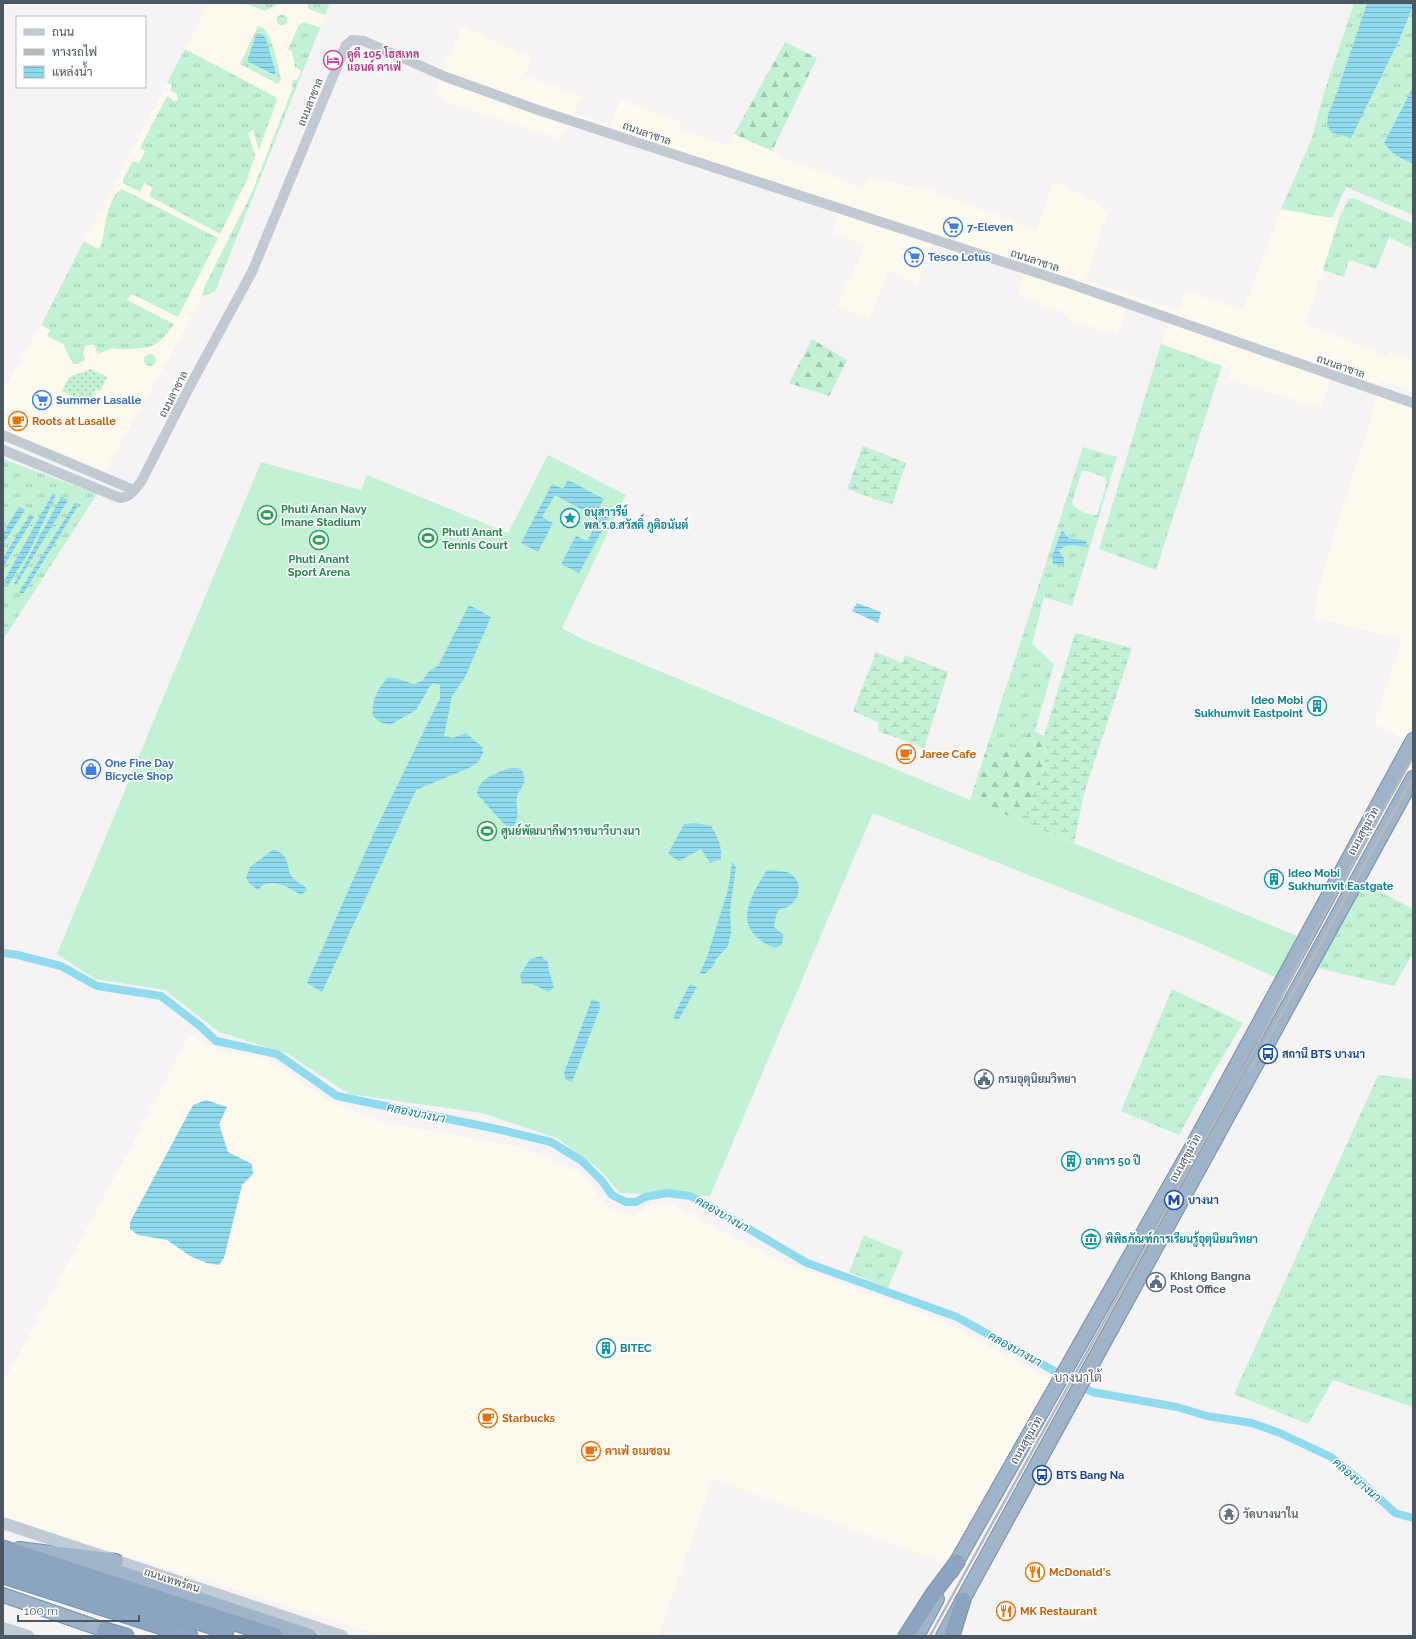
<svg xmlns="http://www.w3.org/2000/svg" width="1416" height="1639" viewBox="0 0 1416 1639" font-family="Raleway,Sarabun,sans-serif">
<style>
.commercial{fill:#fdf9ef}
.grass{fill:url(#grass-tufts);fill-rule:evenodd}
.forest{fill:url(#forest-firs)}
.wetland{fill:url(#wetland-marsh)}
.garden{fill:url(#garden-dots)}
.pitch{fill:#c3f1d5}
.water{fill:url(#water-rules)}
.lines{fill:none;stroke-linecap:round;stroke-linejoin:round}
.canal{stroke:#90daee;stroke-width:8}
.trunk-casing{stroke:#7690ad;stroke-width:16}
.motorway-casing{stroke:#7690ad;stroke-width:17}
.tertiary{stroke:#c1cad2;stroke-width:10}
.secondary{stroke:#c1cbd6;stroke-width:12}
.trunk{stroke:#9fb4c9;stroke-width:14}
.motorway{stroke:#8ba5c1;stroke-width:15}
.rail{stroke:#b5b8bd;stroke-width:2.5}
.labels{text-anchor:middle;stroke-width:3;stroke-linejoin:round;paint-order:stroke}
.hotel-label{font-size:11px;font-weight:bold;fill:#b23c85;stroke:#fff;text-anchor:start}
.street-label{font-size:11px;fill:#4a5661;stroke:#fff}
.shop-label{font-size:11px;font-weight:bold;fill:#366cbe;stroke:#fff;text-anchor:start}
.food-label{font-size:11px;font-weight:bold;fill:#c56008;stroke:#fff;text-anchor:start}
.leisure-label{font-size:11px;font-weight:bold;fill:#27864d;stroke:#fff;text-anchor:start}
.culture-label{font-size:11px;font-weight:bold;fill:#0d838f;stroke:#fff;text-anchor:start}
.transit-label{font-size:11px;font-weight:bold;fill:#164399;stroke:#fff;text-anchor:start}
.service-label{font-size:11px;font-weight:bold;fill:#4e5e75;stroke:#fff;text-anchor:start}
.worship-label{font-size:11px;font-weight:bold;fill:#5b616d;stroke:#fff;text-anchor:start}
.water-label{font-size:12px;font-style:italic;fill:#0c7c9b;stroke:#fff}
.quarter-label{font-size:13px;fill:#5f6368;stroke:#fff}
</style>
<defs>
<pattern id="grass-tufts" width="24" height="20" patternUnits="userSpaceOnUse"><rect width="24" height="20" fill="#c3f1d5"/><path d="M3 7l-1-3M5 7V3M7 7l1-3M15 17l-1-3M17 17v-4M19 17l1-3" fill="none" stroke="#a0c6b0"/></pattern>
<pattern id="forest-firs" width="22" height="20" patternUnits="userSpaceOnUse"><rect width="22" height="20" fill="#c3f1d5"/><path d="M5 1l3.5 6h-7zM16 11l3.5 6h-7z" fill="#a0c6b0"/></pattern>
<pattern id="wetland-marsh" width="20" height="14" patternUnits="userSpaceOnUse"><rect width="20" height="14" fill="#c3f1d5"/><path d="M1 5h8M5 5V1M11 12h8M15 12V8" fill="none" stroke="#a0c6b0"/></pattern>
<pattern id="garden-dots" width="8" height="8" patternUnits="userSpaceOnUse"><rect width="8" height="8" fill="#c3f1d5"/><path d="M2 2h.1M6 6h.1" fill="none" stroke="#a0c6b0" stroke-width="1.8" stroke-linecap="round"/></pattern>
<pattern id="water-rules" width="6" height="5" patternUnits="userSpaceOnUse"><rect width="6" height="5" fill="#90daee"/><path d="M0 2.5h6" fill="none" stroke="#78b4c4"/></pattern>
</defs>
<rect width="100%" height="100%" fill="#f5f3f3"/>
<!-- commercial -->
<path class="commercial" d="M209 3H330L215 292 202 296 166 364 105 471 3 430V391L37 332Z
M463 26 532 59 524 76 582 96 573 113 609 126 621 100 682 122 679 129 728 146 734 134 772 151 779 157 863 187 869 177 929 190 1037 230 1053 181 1095 202 1107 214 1086 280 1179 311 1186 291 1243 310 1281 209 1339 219 1306 323 1387 357 1390 352 1413 360V391L1380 381 1378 394 1413 406V729L1407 740 1374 724 1402 639 1314 618 1317 594 1327 557 1378 394 1331 378 1321 408 1229 379 1231 369 1161 344 1168 322 1126 307 1118 334 1069 321 1063 312 1017 295 1024 274 965 253 932 245 917 284 889 271 869 320 837 306 865 245 832 232 838 214 571 124 561 139 450 103 435 92 443 68Z
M189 1035 227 1053 268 1058 329 1101 382 1122 521 1147 582 1173 610 1209 633 1216 653 1203 671 1204 774 1258 939 1319 1052 1380 1018 1442 945 1563 713 1479 659 1636H383L3 1517V1383L133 1143Z"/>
<!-- grass -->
<path class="grass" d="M245 3H280L265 11Z
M309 3H330L325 15 309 9 307 7Z
M1354 3H1367L1335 98 1328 114 1327 124 1331 132 1401 36 1413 6V87L1384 143 1400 159 1413 163V215L1346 187 1332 218 1281 209 1312 138 1323 96Z
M276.5 20a5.5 5.5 0 1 1 11 0a5.5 5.5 0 1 1-11 0Z
M304 22 320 28 215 292 202 296 204 288 252 192 292 90 293 80 298 79 301 70 295 67 292 51 288 49 299 25Z
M258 26C272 27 278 67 281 79L278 84 276 83 240 64ZM264 36 276 73 272 75 247 61 255 37Z
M185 49 274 96 277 100 259 150 253 130 248 133 255 155 247 180 220 234 149 196 153 187 144 183 140 192 123 183V179L133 161 139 163 145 151 140 148 167 96 174 101 178 100 177 94 170 90 172 85 167 83Z
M122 189 218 238 178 317 132 294 127 300 174 324C168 332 160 343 151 346 143 349 120 350 112 348L98 354 94 345H86L83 353 85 360 77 364H73L63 344 47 336 50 330 41 325 84 241 98 249 101 246C105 230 107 196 122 189Z
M1353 198 1413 224V249L1389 237 1376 269 1349 260 1344 277 1323 270 1339 219 1348 199Z
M1161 344 1222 366 1156 570 1099 549Z
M144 360a6 6 0 1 1 12 0a6 6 0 1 1-12 0Z
M1083 447 1117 457 1072 606 1044 597 1032 644 1054 664 1035 731 1029 732 1020 747 996 756 985 753ZM1082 471H1087L1104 477 1107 482 1097 515C1087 515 1077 511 1072 503ZM1063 531 1069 538 1077 540 1079 547C1070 544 1066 544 1059 551L1064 558 1053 561 1052 556Z
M3 459 97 494 3 640Z
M1361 882 1413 909V953L1394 986 1313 967Z
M1172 989 1243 1023 1213 1073 1179 1135 1121 1111Z
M1378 1075 1413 1079V1407L1333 1380 1308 1424 1234 1394Z
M864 1235 903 1252 888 1288 849 1272Z"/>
<!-- forest -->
<path class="forest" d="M785 42 817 58 772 151 734 134Z
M812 339 847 360 829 396 789 383Z
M1035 731 1044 736 1047 749 1040 785 1032 787V804L1028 814 1015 819 970 800 985 753 996 756 1020 747 1029 732Z"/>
<!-- wetland -->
<path class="wetland" d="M863 446 906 463 892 505 847 489Z
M1075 633 1132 648 1084 793 1074 843 1015 819 1028 814 1032 804V787L1040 785 1047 749 1044 736Z
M876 652 902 663 905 655 948 672 924 748 878 731 879 723 853 711Z"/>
<!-- garden -->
<path class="garden" d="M91 369 107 377 100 391 96 389 89 404 62 391 69 377Z"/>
<!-- pitch -->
<path class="pitch" d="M548 455 626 495 562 628 580 638 1297 936 1277 978 1192 940 873 813 710 1196 620 1193 599 1169 557 1138 482 1113 349 1094 288 1054 219 1032 165 990 95 979 57 954 261 462 361 490 367 475 508 533Z"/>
<!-- water -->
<path class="water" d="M1367 3H1413V6L1401 36 1351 138 1331 132 1327 124 1328 114 1335 98Z
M260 33 264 36 266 39 276 73 274 75 247 61 255 37Z
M1413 87V163H1412C1400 159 1392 154 1384 143Z
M568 480 604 499 599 507 611 514 579 573 561 564 576 536 587 541 599 519 555 495 542 517 553 523 538 552 521 543 552 484 563 489Z
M53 493 56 495 29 552 8 585 4 581Z
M61 497 68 500 16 585 14 584Z
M75 503 79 504 23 594 19 592Z
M19 507 25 510 3 544V533Z
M30 514 34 517 3 567V558Z
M1062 530 1069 538 1087 541 1085 546C1073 548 1070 540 1059 551L1064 558V565L1053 564 1052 556Z
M857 603 881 612 878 623 852 611Z
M469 605 491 617 465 677 452 696 444 736 453 738 466 733 482 747 483 753 478 762 469 768 416 790 322 992 307 983 374 833 440 698V685L433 683 429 688 416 710 390 725 380 722 373 716C371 701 378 689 387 678H395L414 684 422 681 430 670 438 666Z
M510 768H518L522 771C529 786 519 786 517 797 515 810 521 811 514 826L509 827 504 824 477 794C478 778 497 773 510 768Z
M695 823 711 826C718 837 722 846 721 859L710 863 701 849 679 861 668 854 684 824Z
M274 849C294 858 284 871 295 880 299 884 304 884 307 890L301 895C291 889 278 880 266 884 263 884 260 888 258 890L249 883 246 878 250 867Z
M732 862 736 867 730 909 731 933 728 946 717 958 713 966 705 974 700 973 707 957 728 890Z
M767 870C773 871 783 870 789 873 807 882 798 909 779 909L776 916 774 927 783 934C786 963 748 938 747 919 747 901 758 884 767 870Z
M541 956 548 962 549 971 554 987 549 992 532 984H522L520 975 530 959Z
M690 984 697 987 679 1019H674L675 1013Z
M592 999 600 1003 599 1011 572 1082 566 1080 564 1073Z
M206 1100 227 1107 219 1124 228 1152 252 1164 253 1174 242 1185 224 1258 219 1265 207 1263 190 1256 167 1240 138 1235 130 1229V1222L193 1105Z"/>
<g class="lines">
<!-- canal -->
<path class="canal" d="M3 953 18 955 61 966 97 986 161 996 200 1026 216 1041 277 1054 337 1096 497 1129 551 1142 582 1161 602 1181 612 1195 626 1202H636L645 1197 667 1193 690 1196 713 1208 807 1263 957 1317 1092 1392 1177 1407 1207 1416 1252 1423 1280 1433 1331 1457 1356 1477 1395 1513 1413 1518"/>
<!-- trunk casing -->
<g class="trunk-casing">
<path id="trunk" d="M19 1549 116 1561
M67 1555 309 1636
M951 1572 1193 1145 1413 740
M3 1595 116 1634
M917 1636 937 1599
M943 1636 1413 778"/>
</g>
<!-- motorway casing -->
<g class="motorway-casing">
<path id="motorway" d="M3 1548 275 1636
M3 1561 226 1631
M3 1576 190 1636
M105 1630 126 1636
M906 1636 933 1594 957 1562
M952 1636 963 1600"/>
</g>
<!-- tertiary -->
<path class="tertiary" d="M3 435 134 490
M3 450 120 498C131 497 134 490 141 482L190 386 252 272 346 45 352 40 364 41 446 77 541 111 1068 283 1413 403"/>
<!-- secondary -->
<path class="secondary" d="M3 1523 342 1636
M3 1628 28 1636"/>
<!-- trunk -->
<use href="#trunk" class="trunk"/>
<!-- motorway -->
<use href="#motorway" class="motorway"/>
<!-- rail -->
<path class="rail" d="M1250 1070 1413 777
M930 1636 1255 1049 1316 930 1413 757"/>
</g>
<!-- icons -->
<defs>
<g id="hotel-ring" transform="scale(1)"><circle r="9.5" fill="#fff" stroke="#d1479c" stroke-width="1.5"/><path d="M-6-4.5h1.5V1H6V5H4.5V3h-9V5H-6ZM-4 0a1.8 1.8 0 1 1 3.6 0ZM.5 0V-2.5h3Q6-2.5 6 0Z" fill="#d1479c"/></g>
<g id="supermarket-ring" transform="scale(1)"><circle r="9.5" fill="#fff" stroke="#3f7fe0" stroke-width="1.5"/><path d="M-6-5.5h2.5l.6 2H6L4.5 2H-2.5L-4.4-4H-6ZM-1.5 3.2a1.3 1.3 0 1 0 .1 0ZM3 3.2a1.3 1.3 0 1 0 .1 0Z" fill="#3f7fe0"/></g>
<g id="cafe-ring" transform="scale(1)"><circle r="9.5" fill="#fff" stroke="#e8710a" stroke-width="1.5"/><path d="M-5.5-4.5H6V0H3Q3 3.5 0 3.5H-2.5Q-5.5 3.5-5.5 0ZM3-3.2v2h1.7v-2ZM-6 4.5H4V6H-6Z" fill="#e8710a"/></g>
<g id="stadium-ring" transform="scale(1)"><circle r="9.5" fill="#fff" stroke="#2e9e5b" stroke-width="1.5"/><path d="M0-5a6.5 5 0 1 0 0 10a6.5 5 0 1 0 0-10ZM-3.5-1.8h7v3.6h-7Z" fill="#2e9e5b"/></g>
<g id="sight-ring" transform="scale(1)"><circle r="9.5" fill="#fff" stroke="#0f9aa8" stroke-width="1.5"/><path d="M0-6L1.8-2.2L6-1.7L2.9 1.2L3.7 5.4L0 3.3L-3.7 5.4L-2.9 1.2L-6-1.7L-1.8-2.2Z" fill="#0f9aa8"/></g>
<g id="building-ring" transform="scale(1)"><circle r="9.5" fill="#fff" stroke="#0f9aa8" stroke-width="1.5"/><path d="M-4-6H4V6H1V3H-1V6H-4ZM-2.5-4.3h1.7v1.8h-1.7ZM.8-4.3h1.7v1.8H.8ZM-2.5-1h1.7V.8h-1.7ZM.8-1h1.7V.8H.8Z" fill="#0f9aa8"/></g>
<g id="shop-ring" transform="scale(1)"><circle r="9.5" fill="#fff" stroke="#3f7fe0" stroke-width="1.5"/><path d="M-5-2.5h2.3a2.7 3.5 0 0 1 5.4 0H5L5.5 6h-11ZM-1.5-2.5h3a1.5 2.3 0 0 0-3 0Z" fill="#3f7fe0"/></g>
<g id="bus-ring" transform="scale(1)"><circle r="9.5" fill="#fff" stroke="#1a4fb4" stroke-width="1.5"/><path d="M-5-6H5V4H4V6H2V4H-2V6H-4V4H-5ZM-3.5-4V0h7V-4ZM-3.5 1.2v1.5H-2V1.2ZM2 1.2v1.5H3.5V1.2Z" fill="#1a4fb4"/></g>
<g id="civic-ring" transform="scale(1)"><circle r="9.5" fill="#fff" stroke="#5c6f8a" stroke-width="1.5"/><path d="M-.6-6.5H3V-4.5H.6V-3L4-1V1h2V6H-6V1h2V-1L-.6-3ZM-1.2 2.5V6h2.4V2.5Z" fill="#5c6f8a"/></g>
<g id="metro-ring" transform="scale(1)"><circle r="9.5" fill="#fff" stroke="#1a4fb4" stroke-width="1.5"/><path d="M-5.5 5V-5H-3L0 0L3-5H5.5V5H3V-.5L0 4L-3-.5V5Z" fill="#1a4fb4"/></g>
<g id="museum-ring" transform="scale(1)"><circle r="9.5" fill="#fff" stroke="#0f9aa8" stroke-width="1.5"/><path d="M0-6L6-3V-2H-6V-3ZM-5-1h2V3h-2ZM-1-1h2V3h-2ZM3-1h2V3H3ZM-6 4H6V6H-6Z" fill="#0f9aa8"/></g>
<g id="temple-ring" transform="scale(1)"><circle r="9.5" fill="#fff" stroke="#6b7280" stroke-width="1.5"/><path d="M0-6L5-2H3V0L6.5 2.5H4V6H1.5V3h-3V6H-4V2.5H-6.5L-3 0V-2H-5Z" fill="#6b7280"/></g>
<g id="restaurant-ring" transform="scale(1)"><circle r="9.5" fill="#fff" stroke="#e8710a" stroke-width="1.5"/><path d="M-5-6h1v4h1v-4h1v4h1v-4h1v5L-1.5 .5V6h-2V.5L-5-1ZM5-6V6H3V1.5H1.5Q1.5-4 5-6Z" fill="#e8710a"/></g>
</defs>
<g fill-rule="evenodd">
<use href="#hotel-ring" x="333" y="60"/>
<use href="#supermarket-ring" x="953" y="227"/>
<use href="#supermarket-ring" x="914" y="257"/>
<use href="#supermarket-ring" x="42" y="400"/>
<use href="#cafe-ring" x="18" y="421"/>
<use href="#stadium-ring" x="267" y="515"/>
<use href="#sight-ring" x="570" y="518"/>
<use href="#stadium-ring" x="428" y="538"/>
<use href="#stadium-ring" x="319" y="540"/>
<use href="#building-ring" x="1317" y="706"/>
<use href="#cafe-ring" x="906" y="754"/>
<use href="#shop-ring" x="91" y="769"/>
<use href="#stadium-ring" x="487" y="831"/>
<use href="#building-ring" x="1274" y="879"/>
<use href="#bus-ring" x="1268" y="1054"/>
<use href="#civic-ring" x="984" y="1079"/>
<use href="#building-ring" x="1071" y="1161"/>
<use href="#metro-ring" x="1174" y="1200"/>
<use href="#museum-ring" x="1091" y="1239"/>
<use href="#civic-ring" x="1156" y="1282"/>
<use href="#building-ring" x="606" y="1348"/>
<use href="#cafe-ring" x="488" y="1418"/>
<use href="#cafe-ring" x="591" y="1451"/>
<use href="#bus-ring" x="1042" y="1475"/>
<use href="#temple-ring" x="1229" y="1514"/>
<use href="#restaurant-ring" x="1035" y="1572"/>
<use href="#restaurant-ring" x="1006" y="1611"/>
</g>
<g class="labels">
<!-- hotel labels -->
<g class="hotel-label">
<text x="347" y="58">ดูดี 105 โฮสเทล<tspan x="347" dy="13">แอนด์ คาเฟ่</tspan></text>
</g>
<!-- street labels -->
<g class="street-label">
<text transform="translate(310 102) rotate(-68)" y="4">ถนนลาซาล</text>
<text transform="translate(647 133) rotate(19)" y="4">ถนนลาซาล</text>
<text transform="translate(1035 260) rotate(18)" y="4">ถนนลาซาล</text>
<text transform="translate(1341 366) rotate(19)" y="4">ถนนลาซาล</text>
<text transform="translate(173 394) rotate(-63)" y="4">ถนนลาซาล</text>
<text transform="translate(1363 831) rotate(-61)" y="4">ถนนสุขุมวิท</text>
<text transform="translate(1185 1158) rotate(-61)" y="4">ถนนสุขุมวิท</text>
<text transform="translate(1026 1440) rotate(-60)" y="4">ถนนสุขุมวิท</text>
<text transform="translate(172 1580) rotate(18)" y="4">ถนนเทพรัตน</text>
</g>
<!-- shop labels -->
<g class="shop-label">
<text x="967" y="231">7-Eleven</text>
<text x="928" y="261">Tesco Lotus</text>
<text x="56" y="404">Summer Lasalle</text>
<text x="105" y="767">One Fine Day<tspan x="105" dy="13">Bicycle Shop</tspan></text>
</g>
<!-- food labels -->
<g class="food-label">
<text x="32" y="425">Roots at Lasalle</text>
<text x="920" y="758">Jaree Cafe</text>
<text x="502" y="1422">Starbucks</text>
<text x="605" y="1455">คาเฟ่ อเมซอน</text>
<text x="1049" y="1576">McDonald's</text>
<text x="1020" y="1615">MK Restaurant</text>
</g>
<!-- leisure labels -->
<g class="leisure-label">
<text x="281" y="513">Phuti Anan Navy<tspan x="281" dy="13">Imane Stadium</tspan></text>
<text x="442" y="536">Phuti Anant<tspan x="442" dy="13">Tennis Court</tspan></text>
<text x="319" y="563" text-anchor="middle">Phuti Anant<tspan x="319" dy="13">Sport Arena</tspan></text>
<text x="501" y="835">ศูนย์พัฒนากีฬาราชนาวีบางนา</text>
</g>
<!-- culture labels -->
<g class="culture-label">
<text x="584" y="516">อนุสาวรีย์<tspan x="584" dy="13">พล.ร.อ.สวัสดิ์ ภูติอนันต์</tspan></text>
<text x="1303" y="704" text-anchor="end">Ideo Mobi<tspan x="1303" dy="13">Sukhumvit Eastpoint</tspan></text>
<text x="1288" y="877">Ideo Mobi<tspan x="1288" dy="13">Sukhumvit Eastgate</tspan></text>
<text x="1085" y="1165">อาคาร 50 ปี</text>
<text x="1105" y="1243">พิพิธภัณฑ์การเรียนรู้อุตุนิยมวิทยา</text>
<text x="620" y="1352">BITEC</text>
</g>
<!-- transit labels -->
<g class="transit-label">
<text x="1282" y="1058">สถานี BTS บางนา</text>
<text x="1188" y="1204">บางนา</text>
<text x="1056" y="1479">BTS Bang Na</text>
</g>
<!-- service labels -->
<g class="service-label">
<text x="998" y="1083">กรมอุตุนิยมวิทยา</text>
<text x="1170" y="1280">Khlong Bangna<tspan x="1170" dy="13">Post Office</tspan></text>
</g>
<!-- worship labels -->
<g class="worship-label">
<text x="1243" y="1518">วัดบางนาใน</text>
</g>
<!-- water labels -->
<g class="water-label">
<text transform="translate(416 1113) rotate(12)" y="4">คลองบางนา</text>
<text transform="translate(722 1214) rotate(30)" y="4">คลองบางนา</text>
<text transform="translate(1015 1349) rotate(29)" y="4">คลองบางนา</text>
<text transform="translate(1357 1480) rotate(41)" y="4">คลองบางนา</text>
</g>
<!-- quarter labels -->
<g class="quarter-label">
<text x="1078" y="1382">บางนาใต้</text>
</g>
</g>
<!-- border -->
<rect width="1416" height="1639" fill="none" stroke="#4a5661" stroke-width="8"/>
<!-- legend -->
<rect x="16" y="16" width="130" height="72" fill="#ffffff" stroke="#b7bbc0"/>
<rect x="24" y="29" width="20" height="6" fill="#c1cbd6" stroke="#b7bbc0"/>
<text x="52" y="36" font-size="12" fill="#4a5661">ถนน</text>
<rect x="24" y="49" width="20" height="6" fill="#b5b8bd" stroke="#b7bbc0"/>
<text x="52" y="56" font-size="12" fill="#4a5661">ทางรถไฟ</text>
<rect x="24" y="66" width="20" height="12" fill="url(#water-rules)" stroke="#b7bbc0"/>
<text x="52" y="76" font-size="12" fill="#4a5661">แหล่งน้ำ</text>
<!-- scale -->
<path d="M18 1615v6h121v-6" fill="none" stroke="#4a5661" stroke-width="2"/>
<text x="24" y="1615" font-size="12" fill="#4a5661" stroke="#ffffff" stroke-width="3" paint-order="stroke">100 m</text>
</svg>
